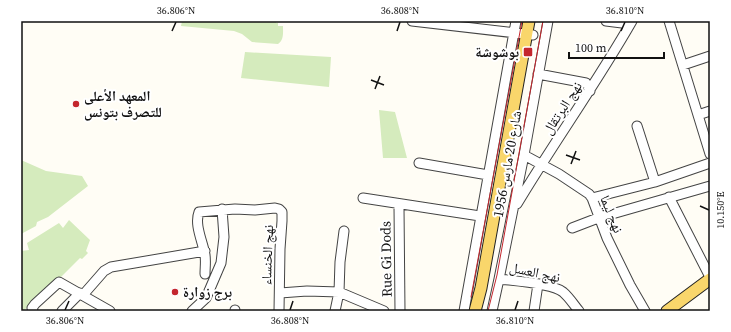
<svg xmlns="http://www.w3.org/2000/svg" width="731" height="332" viewBox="0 0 731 332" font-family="'Source Serif 4','Noto Naskh Arabic',serif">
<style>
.green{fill:#d5ebbd}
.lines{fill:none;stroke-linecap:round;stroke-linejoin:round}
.minor-casing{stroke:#444;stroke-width:11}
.major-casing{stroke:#222;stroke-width:13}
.minor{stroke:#fff;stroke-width:9}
.major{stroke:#f9d66b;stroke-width:11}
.tram{stroke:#c4262e;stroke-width:1}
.ticks{fill:none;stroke:#111;stroke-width:1.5}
.poi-dot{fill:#c4262e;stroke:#fff;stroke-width:1.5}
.labels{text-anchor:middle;stroke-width:4;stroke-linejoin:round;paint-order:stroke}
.poi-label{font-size:14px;font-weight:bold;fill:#111;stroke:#fff;text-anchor:start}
.street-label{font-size:14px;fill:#111;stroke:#fff}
.neatline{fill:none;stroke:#111;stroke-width:1.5}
.ticks-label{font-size:10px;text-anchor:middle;fill:#111}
</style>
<rect width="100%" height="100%" fill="#fffdf5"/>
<!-- green -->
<path class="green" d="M182 21H276V23H278V26H283C283 33 284 40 278 44L252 42 242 34 234 31 181 26Z
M245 52 331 57 329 87 241 78Z
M379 110 395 112 407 158H383Z
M21 160 46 171 82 176 88 186 48 217 37 222 36 226 21 234Z
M69 220 90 240 86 251 88 253 82 259 80 258 57 281 23 311H21V251L29 250 27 243 59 223 63 228Z"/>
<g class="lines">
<!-- minor casing -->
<g class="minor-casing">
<path id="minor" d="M412 21 533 35
M606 21 630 24
M669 21 710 154
M683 65 710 56
M538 74 586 83 590 91
M698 115 710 111
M637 126 655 182
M524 155 559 174 589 194 592 198 607 238 630 285 645 311
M419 163 488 175
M669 197 710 277
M363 198 480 216
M592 198 655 182 710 163
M517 204C554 142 596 84 632 21
M399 207 400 311
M572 228 598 218 710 186
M205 274C205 268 206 261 205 255 203 242 194 225 199 212L235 209 255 210 275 208 279 209 282 212V221L280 249 279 311
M499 279C515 281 551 283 563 292 569 297 574 305 579 311
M280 293 307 291 339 292 384 311
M83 295 104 271 111 267 205 251
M33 311 32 308 35 304 59 282 110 311
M62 311 80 293
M192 311 206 298 221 263 224 237 222 209
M235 311V310
M335 311 339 292 340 262 344 231
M464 311 516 21
M492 311 499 279 524 155 548 21
M534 311 538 284"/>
</g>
<!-- major casing -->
<g class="major-casing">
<path id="major" d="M475 311 481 288 529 21
M667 311 710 279"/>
</g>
<!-- minor -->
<use href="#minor" class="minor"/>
<!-- major -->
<use href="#major" class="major"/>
<!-- tram -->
<path class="tram" d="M471 297 522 21
M488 311 497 275 543 21"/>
</g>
<!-- ticks -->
<path class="ticks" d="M172 31 176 22M397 31 400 22M621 31 625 22M371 80 384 85M375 89 380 76M566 155 580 160M571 164 576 151M700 206 709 210M65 310 69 301M290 310 293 301M515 310 518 301"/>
<!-- markers -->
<g class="poi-dot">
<rect x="523" y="47" width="10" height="10" rx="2"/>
<circle cx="76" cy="104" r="4"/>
<circle cx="175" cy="292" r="4"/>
</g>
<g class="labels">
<!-- poi labels -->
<g class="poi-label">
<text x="519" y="57" text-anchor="end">بوشوشة</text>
<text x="84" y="101">المعهد الأعلى<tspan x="84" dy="16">للتصرف بتونس</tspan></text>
<text x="183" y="297">برج زوارة</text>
</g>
<!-- street labels -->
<g class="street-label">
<text transform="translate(562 108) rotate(-57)" y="5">نهج البرتقال</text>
<text transform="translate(507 164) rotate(-80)" y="5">شارع 20 مارس 1956</text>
<text transform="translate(612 214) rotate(68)" y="5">نهج ليما</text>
<text transform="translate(267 255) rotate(-88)" y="5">نهج الخنساء</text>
<text transform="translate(386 259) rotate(-91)" y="5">Rue Gi Dods</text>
<text transform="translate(535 272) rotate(12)" y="5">نهج العسل</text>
</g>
</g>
<!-- border -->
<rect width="731" height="332" fill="none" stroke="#ffffff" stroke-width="44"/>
<!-- scale -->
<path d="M569 52v6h95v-6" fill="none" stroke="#111111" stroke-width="2"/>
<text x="575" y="52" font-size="12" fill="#111111" stroke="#ffffff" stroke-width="3" paint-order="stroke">100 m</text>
<rect x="22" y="22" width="687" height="288" class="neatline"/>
<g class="ticks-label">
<text x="176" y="14">36.806°N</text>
<text x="400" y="14">36.808°N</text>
<text x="625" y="14">36.810°N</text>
<text transform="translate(720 210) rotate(-90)" y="4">10.150°E</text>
<text x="65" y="324">36.806°N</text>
<text x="290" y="324">36.808°N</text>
<text x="515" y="324">36.810°N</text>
</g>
</svg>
